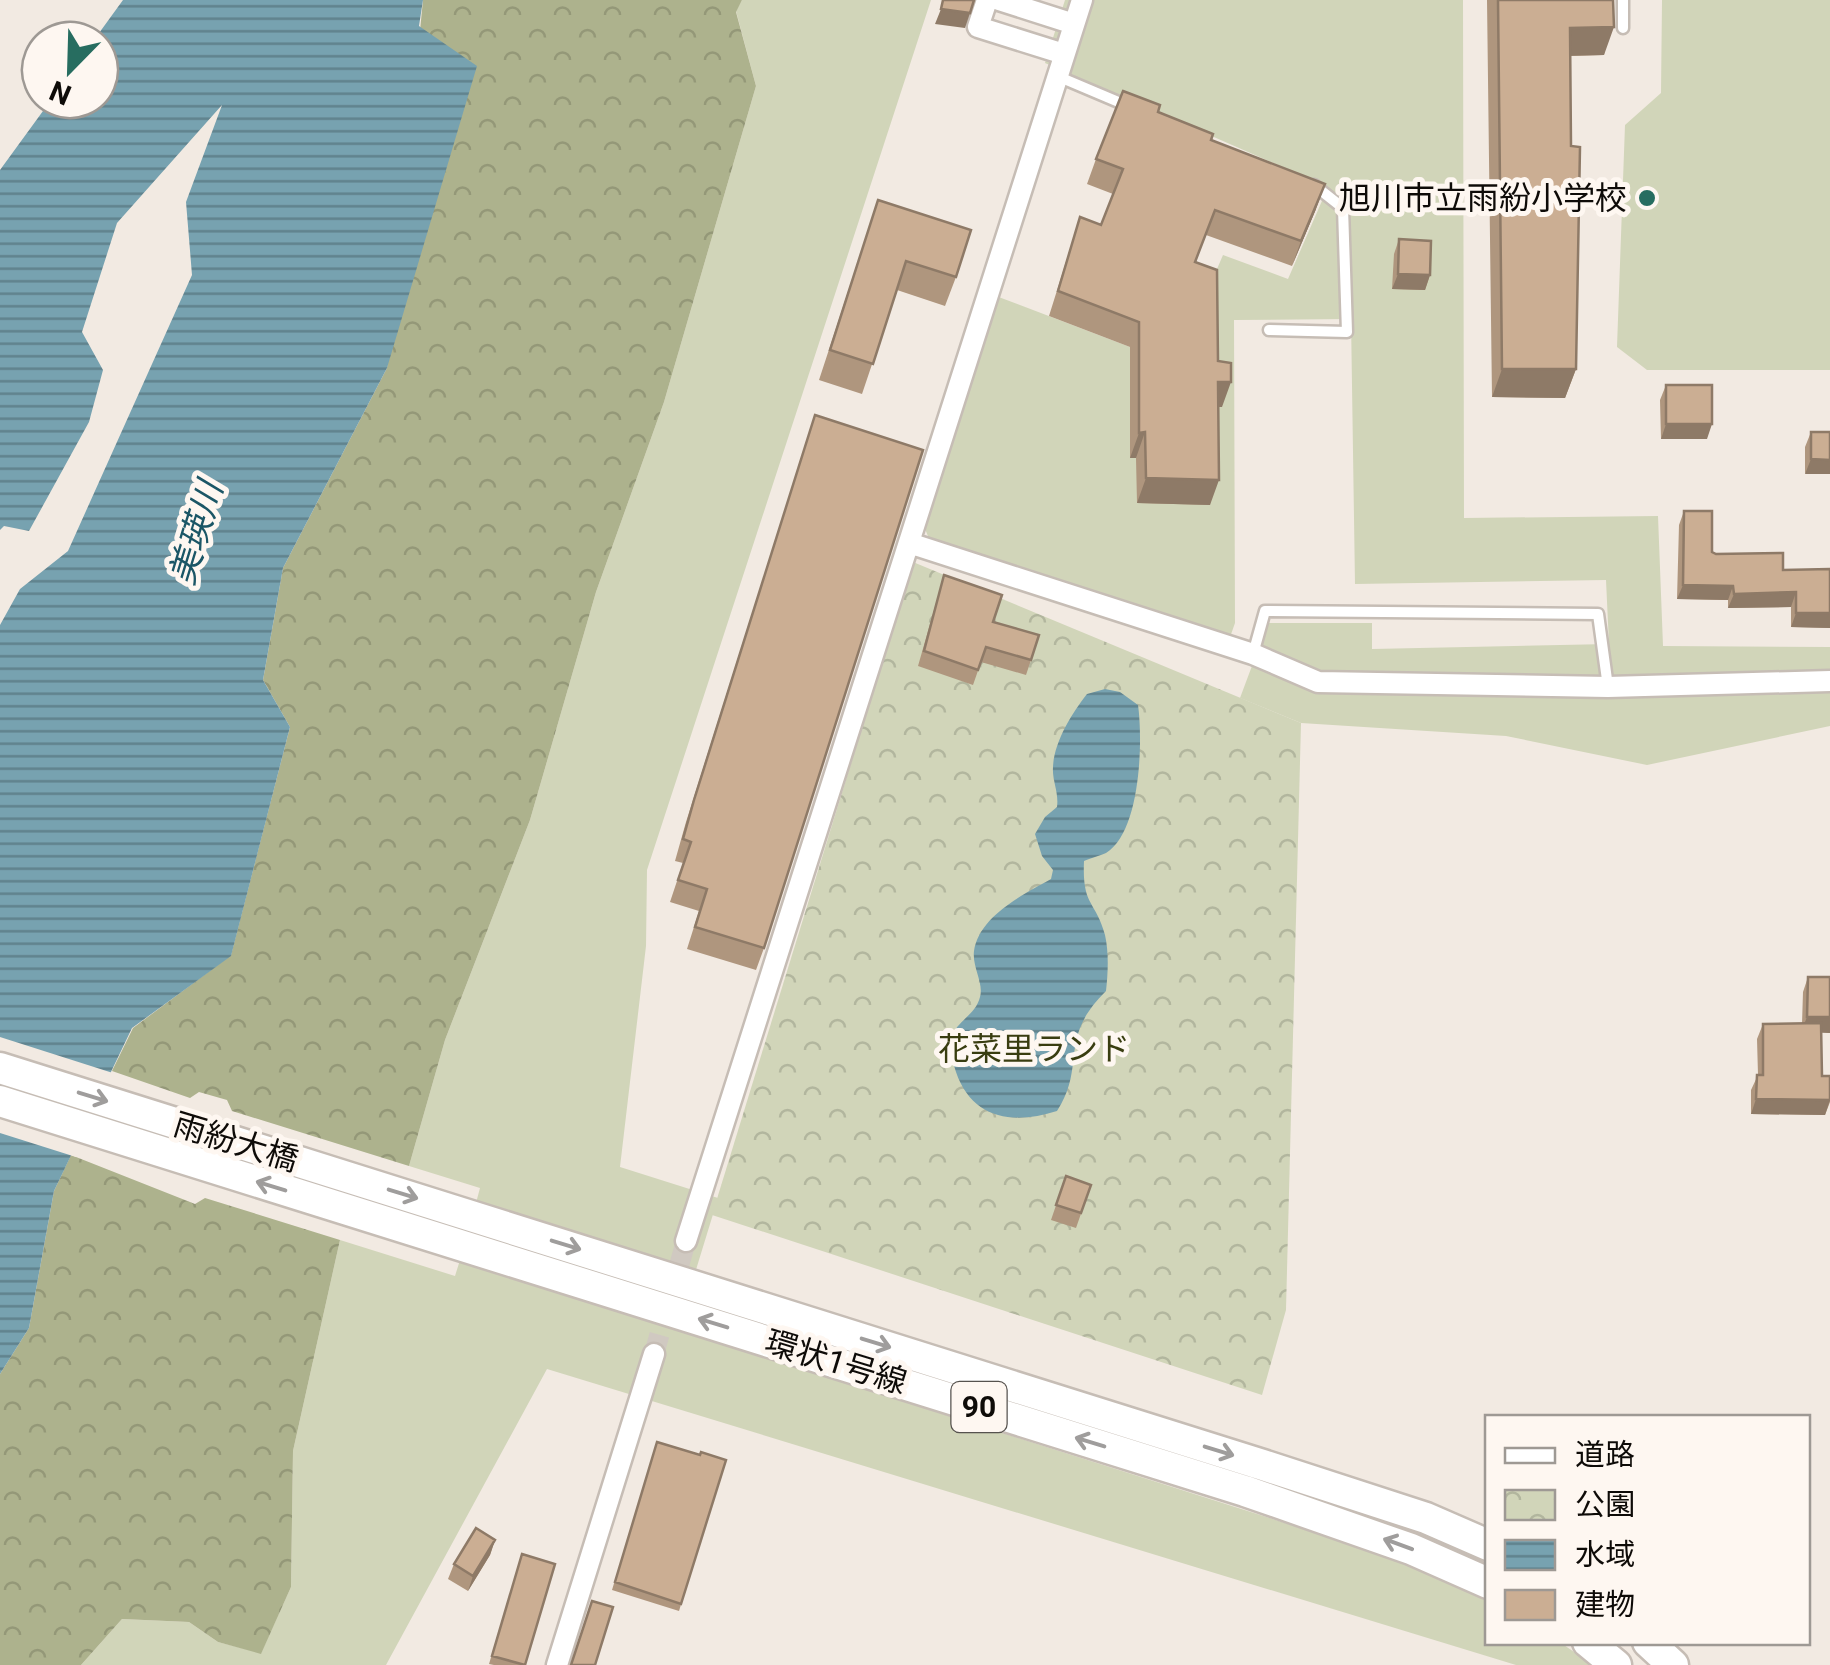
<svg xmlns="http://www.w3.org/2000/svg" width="1830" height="1665" viewBox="0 0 1830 1665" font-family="Roboto,'Noto Sans JP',sans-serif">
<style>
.grass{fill:#d1d5b9}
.forest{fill:url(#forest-crowns)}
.park{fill:url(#park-crowns)}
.water{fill:url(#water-rules)}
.pier{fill:#f2eae2}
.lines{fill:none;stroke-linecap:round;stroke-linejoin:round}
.street-tunnel{stroke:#d0c9c1;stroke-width:20;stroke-dasharray:20 10;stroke-linecap:butt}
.lane-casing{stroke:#c6bdb5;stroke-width:15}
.street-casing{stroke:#c6bdb5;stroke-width:25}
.primary-casing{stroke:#c6bdb5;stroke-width:35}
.lane{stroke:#fff;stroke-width:10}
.street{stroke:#fff;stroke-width:20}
.primary{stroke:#fff;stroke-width:30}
.wall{fill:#af967e}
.shaded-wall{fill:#8e7a67}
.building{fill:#cbae93;stroke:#8e7a67;stroke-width:2.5}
.oneway{stroke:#9f9d9c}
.poi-dot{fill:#276d60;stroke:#fef7f1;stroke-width:4}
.labels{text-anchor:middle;stroke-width:10;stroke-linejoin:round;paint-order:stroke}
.shield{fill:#fef7f1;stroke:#56524e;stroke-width:2.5}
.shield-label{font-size:30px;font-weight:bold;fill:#0e0b08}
.poi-label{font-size:32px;fill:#0e0b08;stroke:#fef7f1;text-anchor:end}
.park-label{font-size:32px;fill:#393d10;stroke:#fef7f1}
.street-label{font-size:32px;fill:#0e0b08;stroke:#fef7f1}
.water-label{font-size:35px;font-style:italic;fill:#1b5666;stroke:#fef7f1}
</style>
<defs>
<pattern id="forest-crowns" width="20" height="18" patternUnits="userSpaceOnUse" patternTransform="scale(2.5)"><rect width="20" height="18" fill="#adb28d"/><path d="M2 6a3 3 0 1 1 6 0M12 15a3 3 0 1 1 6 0" fill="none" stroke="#949878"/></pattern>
<pattern id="park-crowns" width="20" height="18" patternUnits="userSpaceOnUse" patternTransform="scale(2.5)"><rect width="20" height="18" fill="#d1d5b9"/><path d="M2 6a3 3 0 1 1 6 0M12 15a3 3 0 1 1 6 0" fill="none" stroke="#b2b69e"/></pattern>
<pattern id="water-rules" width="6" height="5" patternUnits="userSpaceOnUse" patternTransform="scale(2.5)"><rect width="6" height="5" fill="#77a2b0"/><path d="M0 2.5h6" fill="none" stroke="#60828d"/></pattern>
</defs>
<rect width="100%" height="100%" fill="#f2eae2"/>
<!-- grass -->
<path class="grass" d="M742 0H931L647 870 646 946 620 1167 718 1198 695 1273 476 1203 480 1188 409 1166 445 1040 530 820 596 592 664 402 756 86 736 11Z
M1065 0H1463L1464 518 1658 516 1663 646 1830 647V726L1647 765 1506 736 1301 723 1240 698 1268 623H1372V649L1609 644 1606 580 1355 584 1351 319 1234 320 1235 623 1229 640 930 541 923 524 996 296 1130 347V457L1136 458 1223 255 1288 279 1328 187 1045 63Z
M1662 0H1830V370H1647L1617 347 1625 125 1661 93Z
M340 1240 455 1276 460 1260 1401 1560 1487 1599 1488 1642 1561 1643 1593 1665H1516L547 1369 386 1665H81L122 1619 189 1622 218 1642 261 1653 291 1587 293 1451Z"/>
<!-- forest -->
<path class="forest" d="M423 0H742L736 12 756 86 664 402 596 592 530 820 445 1040 409 1166 232 1111 227 1100 199 1092 190 1098 112 1071 133 1028 231 955 290 727 263 680 283 568 387 368Z
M71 1155 195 1204 205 1198 340 1240 293 1451 291 1587 261 1654 218 1642 189 1622 122 1619 81 1665H0V1374L29 1328 54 1191Z"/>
<!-- park -->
<path class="park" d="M913 562 1301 723 1286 1310 1262 1395 712 1215Z"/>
<!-- water -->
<path class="water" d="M123 0H423L419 26 477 66 387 368 283 568 263 680 290 727 231 956 132 1028 54 1191 29 1328 0 1374V625L20 589 68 551 192 275 186 202 222 105 117 223 82 332 103 370 89 422 29 531 4 526 0 530V170L51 100H100V40H94Z
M1105 689 1120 692 1138 705C1143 740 1141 832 1106 853 1100 856 1090 858 1084 861 1082 907 1095 899 1105 935 1109 953 1108 973 1106 991 1057 1039 1087 1065 1057 1111 1013 1125 972 1119 956 1072 952 1060 948 1046 953 1034 959 1020 976 1014 980 997 984 983 972 967 974 951 979 916 1024 894 1051 879L1053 870 1042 856 1035 834 1045 817 1057 807C1059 792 1052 781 1053 767 1054 742 1072 713 1087 694Z"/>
<!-- pier -->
<path class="pier" d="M0 1037 116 1074 76 1157 0 1133Z"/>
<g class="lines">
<!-- street-tunnel -->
<path class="street-tunnel" d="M654 1354 686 1241"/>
<!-- lane casing -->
<g class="lane-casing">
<path id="lane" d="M1623 0V28
M1057 76 1128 106
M1269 330 1347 332 1343 208 1314 185
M1253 654 1265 611 1598 614 1608 687"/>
</g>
<!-- street casing -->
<g class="street-casing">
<path id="street" d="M987 0 978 27 1064 54
M999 0 1074 24
M909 543 1253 654 1318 682 1608 687 1830 681
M686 1241 1082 0
M557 1665 654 1354"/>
</g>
<!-- primary casing -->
<g class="primary-casing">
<path id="primary" d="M0 1068 1263 1465 1426 1518 1488 1545
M0 1101 1245 1491 1411 1549 1488 1583
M1588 1642 1616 1665
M1648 1642 1673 1665"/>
</g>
<!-- lane -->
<use href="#lane" class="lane"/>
<!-- street -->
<use href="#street" class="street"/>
<!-- primary -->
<use href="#primary" class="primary"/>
</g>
<!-- wall -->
<path class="wall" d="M1487 0H1613L1604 55 1570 56 1576 369 1565 398 1492 397Z
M1158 112 1211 140 1316 209 1292 266 1206 235 1195 262 1218 361 1222 407H1218L1210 505 1137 503 1136 458H1130V347L1049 316 1080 217 1101 225 1113 194 1087 184 1096 159Z
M878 200 956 277 945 306 897 290 862 394 819 380Z
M1399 239 1430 275 1425 290 1392 289 1394 254Z
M1666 385 1707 439H1661L1660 400Z
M815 415 764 948 756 970 687 949 699 911 670 902 683 863 675 861 686 822Z
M1811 432H1830L1805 474V447Z
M1684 511 1712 552 1716 554 1783 570 1830 569V628L1791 627V607L1728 608V600L1677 599 1679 525Z
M944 575 1031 660 1026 675 981 662 973 685 918 666Z
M1808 977H1830V1033L1821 1032 1822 1076H1830V1102L1825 1115 1751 1114V1090L1758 1075 1757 1039 1763 1024H1802L1803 992Z
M1066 1176 1091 1185 1076 1228 1051 1220Z
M657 1442 700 1455 726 1460 679 1611 612 1590Z
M495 1540 490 1555 468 1591 448 1579 454 1564Z
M522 1554 525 1665H494L489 1664Z"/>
<!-- shaded-wall -->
<path class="shaded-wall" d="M941 9 970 13 965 28 935 24Z
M1614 27 1604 55 1560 56 1570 28Z
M1325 184 1316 209 1292 266 1301 241Z
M1398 274 1430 275 1425 290 1392 289Z
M1502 369H1576L1565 398 1492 397Z
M1218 382H1231L1222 407H1209Z
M1666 424H1712L1707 439H1661Z
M1145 432 1136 458H1130L1139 433Z
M1811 459 1830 460V474H1805Z
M1146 478 1219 480 1210 505 1137 503Z
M1683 585 1733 586 1728 600 1677 599Z
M1796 592 1791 607 1728 608 1734 594Z
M1796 613H1830V628L1791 627Z
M1807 1017H1830V1033L1801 1032Z
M1756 1099 1830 1100 1825 1115 1751 1114Z
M495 1540 490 1555 468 1591 473 1576Z"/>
<!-- building -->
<path class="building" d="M943 0H974L970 13 941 9Z
M1498 0H1613L1614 27 1570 28 1571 146 1580 147 1576 369H1502Z
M1123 91 1160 105 1158 112 1213 134 1211 140 1325 184 1301 241 1215 210 1195 262 1217 270 1218 361 1231 363V382H1218L1219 480 1146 478 1145 432 1139 433V322L1058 291 1080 217 1101 225 1123 169 1096 159Z
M878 200 971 230 956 277 906 261 873 364 830 350Z
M1399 239 1431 241 1430 275 1398 274Z
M1666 385H1712V424H1666Z
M815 415 923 450 764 948 695 927 707 889 678 880 691 842 683 839 694 800Z
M1811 432H1830V460L1811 459Z
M1684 511H1712V552L1716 554 1783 553V570L1830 569V613H1796V592L1734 594 1733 586 1683 585Z
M944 575 1002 595 993 622 1039 635 1031 660 986 647 978 670 924 651Z
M1808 977H1830V1017H1807Z
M1821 1023 1822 1076H1830V1100L1756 1099 1757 1075H1763V1024Z
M1066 1176 1091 1185 1081 1213 1056 1205Z
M657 1442 700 1455 701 1452 726 1460 681 1604 615 1582Z
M476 1528 495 1540 473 1576 454 1564Z
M522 1554 555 1564 525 1665 492 1656Z
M592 1601 613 1607 595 1665H571Z"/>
<!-- one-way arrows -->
<defs><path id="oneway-shaft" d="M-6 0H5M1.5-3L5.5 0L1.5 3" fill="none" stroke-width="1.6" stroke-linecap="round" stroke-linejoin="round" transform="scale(2.5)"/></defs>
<g class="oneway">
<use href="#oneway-shaft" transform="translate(93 1097) rotate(17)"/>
<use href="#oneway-shaft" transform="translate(271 1186) rotate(-163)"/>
<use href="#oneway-shaft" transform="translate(403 1194) rotate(17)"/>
<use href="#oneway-shaft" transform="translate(566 1245) rotate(17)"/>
<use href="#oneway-shaft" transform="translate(713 1323) rotate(-163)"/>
<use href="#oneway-shaft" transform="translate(876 1343) rotate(17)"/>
<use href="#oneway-shaft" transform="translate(1090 1442) rotate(-163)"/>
<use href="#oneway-shaft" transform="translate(1219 1451) rotate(17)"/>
<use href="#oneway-shaft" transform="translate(1398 1544) rotate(-160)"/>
</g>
<!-- markers -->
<circle class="poi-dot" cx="1647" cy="198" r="10"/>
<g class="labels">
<!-- shield labels -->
<rect class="shield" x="951.5" y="1382" width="55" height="50" rx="8"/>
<g class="shield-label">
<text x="979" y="1417">90</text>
</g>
<!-- poi labels -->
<g class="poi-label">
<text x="1627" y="209">旭川市立雨紛小学校</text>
</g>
<!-- park labels -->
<g class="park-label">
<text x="1034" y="1060">花菜里ランド</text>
</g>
<!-- street labels -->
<g class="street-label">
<text transform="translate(236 1142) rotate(17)" y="11">雨紛大橋</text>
<text transform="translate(836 1362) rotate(17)" y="11">環状1号線</text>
</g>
<!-- water labels -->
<g class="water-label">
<text transform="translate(196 533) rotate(-73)" y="12">美瑛川</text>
</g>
</g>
<!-- legend -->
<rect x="1485" y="1415" width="325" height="230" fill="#fef7f1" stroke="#9e9994" stroke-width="2.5"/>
<rect x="1505" y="1448" width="50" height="15" fill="#ffffff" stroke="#9e9994" stroke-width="2.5"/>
<text x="1575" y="1465" font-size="30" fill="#0e0b08">道路</text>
<rect x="1505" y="1490" width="50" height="30" fill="url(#park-crowns)" stroke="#9e9994" stroke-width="2.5"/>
<text x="1575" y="1515" font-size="30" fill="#0e0b08">公園</text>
<rect x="1505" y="1540" width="50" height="30" fill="url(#water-rules)" stroke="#9e9994" stroke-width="2.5"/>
<text x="1575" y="1565" font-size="30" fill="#0e0b08">水域</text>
<rect x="1505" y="1590" width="50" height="30" fill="#cbae93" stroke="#9e9994" stroke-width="2.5"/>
<text x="1575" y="1615" font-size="30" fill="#0e0b08">建物</text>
<!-- north arrow -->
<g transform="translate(70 70) rotate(203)"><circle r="48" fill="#fef7f1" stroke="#9e9994" stroke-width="2.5"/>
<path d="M0-8L18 38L0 25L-18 38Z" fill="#276d60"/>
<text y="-15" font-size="28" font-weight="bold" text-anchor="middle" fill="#0e0b08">N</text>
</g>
</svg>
